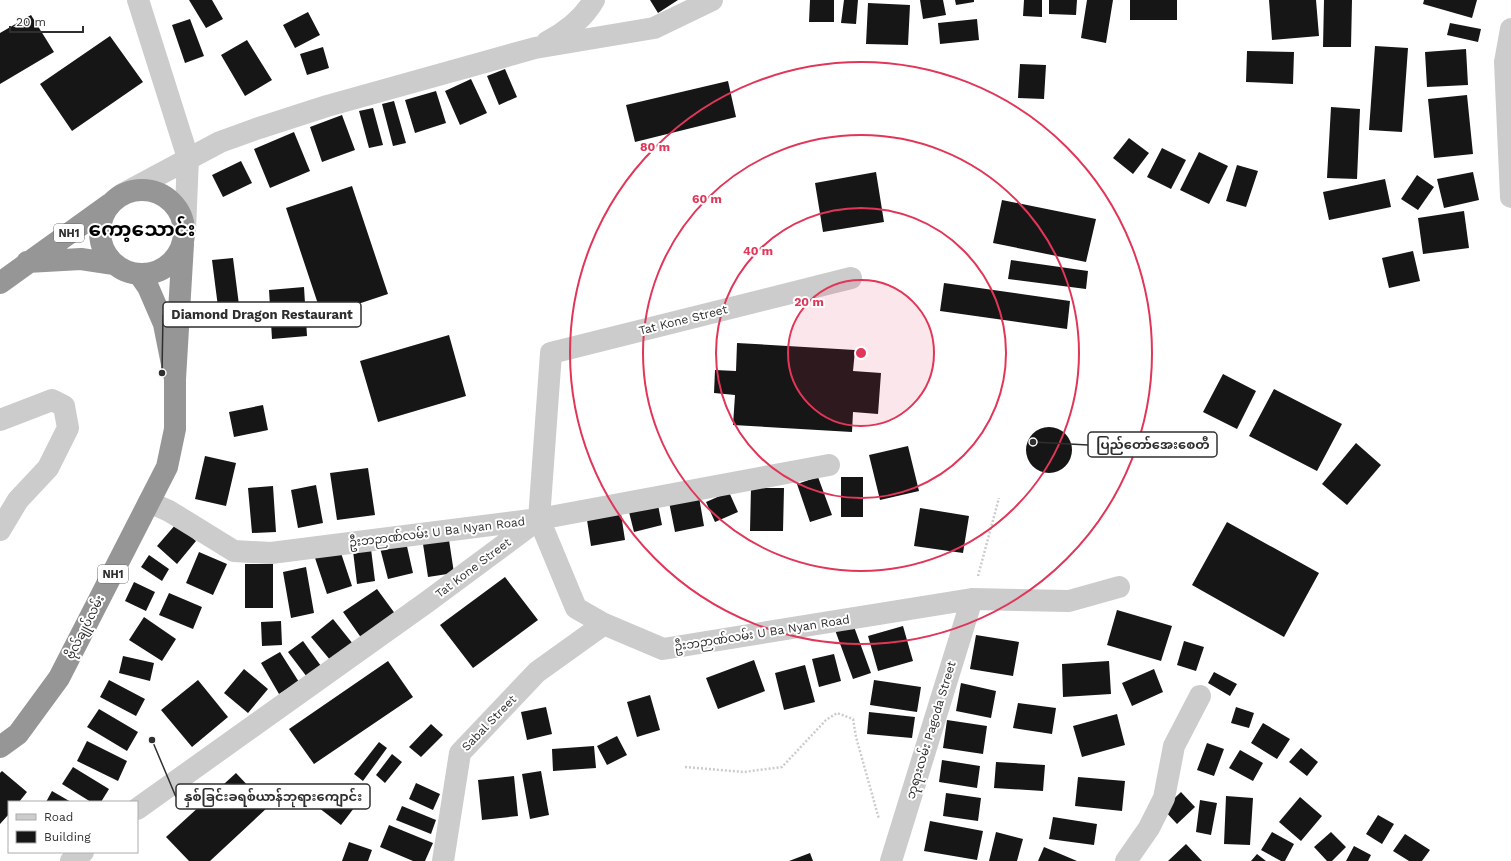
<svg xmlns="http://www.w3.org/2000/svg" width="1511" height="861" viewBox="0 0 1511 861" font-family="'Work Sans','Noto Sans Myanmar',sans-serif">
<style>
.building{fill:#161616}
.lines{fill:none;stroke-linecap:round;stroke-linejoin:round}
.path{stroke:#ccc;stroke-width:2.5;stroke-dasharray:2 2;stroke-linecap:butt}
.minor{stroke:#ccc;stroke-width:22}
.highway{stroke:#969696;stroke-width:22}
.ring{fill:none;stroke:#e13658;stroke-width:2}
.labels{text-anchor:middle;stroke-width:4;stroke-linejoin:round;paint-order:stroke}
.shield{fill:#fff;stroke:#6d6d6d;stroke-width:1}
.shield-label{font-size:11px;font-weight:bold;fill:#2f2f2f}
.street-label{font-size:12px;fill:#2f2f2f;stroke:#fff}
.town-label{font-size:20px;font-weight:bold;fill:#000;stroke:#fff}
.centre{fill:#e13658;stroke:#fff;stroke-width:2}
.ring-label{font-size:12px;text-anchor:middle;font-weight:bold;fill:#e13658;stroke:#fff;stroke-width:4;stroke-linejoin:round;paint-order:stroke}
.leader{fill:none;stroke:#2f2f2f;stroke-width:1.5}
.callout-dot{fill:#2f2f2f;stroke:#fff;stroke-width:1.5}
.callout{fill:#fff;stroke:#2f2f2f;stroke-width:1.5}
.callout-label{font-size:13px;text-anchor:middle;font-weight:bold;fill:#2f2f2f}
</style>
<rect width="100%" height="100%" fill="#fff"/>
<!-- building -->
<path class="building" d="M189 0H212L223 19 206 28Z
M650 0H678L658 13Z
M810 0H834V22H809Z
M844 0H858L856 24 841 23Z
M920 0H943L946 15 923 19Z
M955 0H974V2L956 5Z
M1024 0H1042V17L1023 16Z
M1049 0H1077L1076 15 1049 14Z
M1087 0H1113L1106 43 1081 38Z
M1130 0H1177V20H1130Z
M1269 0H1316L1319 36 1272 40Z
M1324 0H1352L1351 47H1323Z
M1424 0H1477L1472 18 1423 4Z
M868 3 910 5 908 45 866 44Z
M308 12 320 35 295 48 283 25Z
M31 15 54 52 0 84V33Z
M190 19 204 56 185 63 172 25Z
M977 19 979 40 940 44 938 23Z
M1450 23 1481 29 1478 42 1447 35Z
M110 36 143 82 72 131 40 84Z
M247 40 272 80 245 96 221 55Z
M1375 46 1408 48 1402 132 1369 130Z
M323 47 329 68 307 75 300 54Z
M1466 49 1468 85 1427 87 1425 52Z
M1247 51 1294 52 1293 84 1246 82Z
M1020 64 1046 65 1044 99 1018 98Z
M505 69 517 97 499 105 487 76Z
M471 79 487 113 460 125 445 91Z
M728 81 736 117 635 142 626 105Z
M436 91 446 123 415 133 405 100Z
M1467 95 1473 154 1434 158 1428 99Z
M394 101 406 143 393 146 382 104Z
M1331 107 1360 109 1357 179 1327 178Z
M373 108 383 145 369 148 359 111Z
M342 115 355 150 322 162 310 127Z
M294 132 310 171 270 188 254 149Z
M1129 138 1149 153 1133 174 1113 158Z
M1162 148 1186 160 1171 189 1147 177Z
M1199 152 1228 166 1209 204 1180 190Z
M241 161 252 183 223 197 212 175Z
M1237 165 1258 171 1246 207 1226 201Z
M876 172 884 222 823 232 815 183Z
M1473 172 1479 200 1444 208 1437 179Z
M1417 175 1434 187 1418 210 1401 199Z
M1385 179 1391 207 1329 220 1323 192Z
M352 186 388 294 322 316 286 208Z
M1002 200 1096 219 1086 262 993 243Z
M1464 211 1469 248 1423 254 1418 218Z
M1413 251 1420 281 1389 288 1382 258Z
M233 258 239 305 218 307 212 260Z
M1011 260 1088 271 1086 289 1008 279Z
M944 283 1070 301 1067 329 940 311Z
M304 287 307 336 272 339 269 290Z
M449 335 466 396 378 422 360 361Z
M737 343 855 350 853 371 881 373 878 414 853 412 852 432 733 425 735 395 714 393 715 370 736 371Z
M1223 374 1256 391 1237 429 1203 412Z
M1274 389 1342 424 1317 471 1249 436Z
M263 405 268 430 234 437 229 412Z
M1026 450a23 23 0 1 1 46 0a23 23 0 1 1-46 0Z
M1356 443 1381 465 1347 505 1322 484Z
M908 446 919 491 880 500 869 455Z
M205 456 236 463 226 506 195 499Z
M368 468 375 515 337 520 330 473Z
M818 477 832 515 810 522 797 484Z
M841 477H863V517H841Z
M316 485 323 523 298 528 291 490Z
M273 486 276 532 252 533 248 488Z
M751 488H784L783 531H750Z
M729 492 738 512 715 522 706 502Z
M699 497 704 526 675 532 669 502Z
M658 505 662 525 634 532 629 512Z
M920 508 969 516 963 553 914 546Z
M621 514 625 540 591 546 587 520Z
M1227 522 1319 573 1284 637 1192 585Z
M176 524 196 541 177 564 157 546Z
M449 540 454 573 428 577 423 544Z
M406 542 413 573 388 579 380 548Z
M371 549 375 581 357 584 353 551Z
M340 550 352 586 327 594 315 558Z
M199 552 227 564 213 595 186 583Z
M149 555 169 569 162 581 141 567Z
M245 564H273V608H245Z
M306 567 314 613 291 618 283 572Z
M505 577 538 620 473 668 440 625Z
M134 582 155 592 146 611 125 601Z
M377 589 396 615 362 639 343 612Z
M169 593 202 607 193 629 159 615Z
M1117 610 1172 626 1161 661 1107 645Z
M144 617 176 639 162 661 129 640Z
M333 619 353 644 331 661 311 637Z
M281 621 282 645 262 646 261 622Z
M853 624 871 673 853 679 835 630Z
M903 626 913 661 878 671 868 636Z
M976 635 1019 642 1013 676 970 669Z
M303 641 321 666 307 677 288 652Z
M1184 641 1204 647 1196 671 1177 665Z
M280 652 299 682 279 694 261 663Z
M834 654 841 681 819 687 812 659Z
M123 656 154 663 150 681 119 673Z
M754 660 765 691 718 709 706 678Z
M388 661 413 697 314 764 289 729Z
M1109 661 1111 694 1063 697 1062 664Z
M805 665 815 702 784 710 775 673Z
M244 669 268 689 248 713 224 693Z
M1154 669 1163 692 1132 706 1122 683Z
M1214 672 1237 684 1230 696 1208 683Z
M109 680 145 699 136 716 100 697Z
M198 680 228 717 192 747 161 710Z
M874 680 921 687 917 712 870 705Z
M961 683 996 691 991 718 956 711Z
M650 695 660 730 637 737 627 702Z
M1018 703 1056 708 1052 734 1013 728Z
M546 707 552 734 527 740 521 712Z
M1236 707 1254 713 1249 728 1231 723Z
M99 709 138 732 127 751 87 727Z
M869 712 915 717 912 738 867 734Z
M1117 714 1125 745 1082 757 1073 726Z
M947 720 987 726 983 754 943 748Z
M1263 723 1290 739 1277 759 1251 743Z
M431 724 443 735 421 757 409 747Z
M617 736 627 755 607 765 597 746Z
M87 741 127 761 118 781 77 761Z
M379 742 387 748 363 781 354 774Z
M1207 743 1224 749 1214 776 1197 770Z
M594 746 596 768 553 771 552 749Z
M1301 748 1318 762 1307 776 1289 762Z
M1240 750 1263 763 1253 781 1229 768Z
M392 754 402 762 385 783 376 775Z
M942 760 980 766 977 788 939 782Z
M996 762 1045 765 1043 791 994 788Z
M73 767 109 789 101 802H91L62 784Z
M2 771 27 792 19 802H9V814L0 824V773Z
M541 771 549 815 530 819 522 774Z
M236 773 268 807 210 861H189L166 837Z
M514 776 518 816 482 820 478 780Z
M1078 777 1125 781 1122 811 1075 806Z
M416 783 440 794 433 810 409 799Z
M327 787 354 808 341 825 314 804Z
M52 791 71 802H46Z
M1181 792 1195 807 1177 824 1163 809Z
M946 793 981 798 978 821 943 816Z
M1226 796 1253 798 1250 845 1224 844Z
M1300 797 1322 816 1301 841 1279 822Z
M1200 800 1217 803 1211 835 1196 832Z
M402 806 436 820 431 834 396 820Z
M1378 815 1394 824 1382 844 1366 834Z
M1053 817 1097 824 1094 845 1049 839Z
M930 821 983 831 977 860 924 851Z
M389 825 433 843 425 861H413L380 847Z
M996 832 1023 839 1017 861H989Z
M1272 832 1294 844 1285 861H1281L1261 850Z
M1331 832 1346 847 1332 861H1327L1314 847Z
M1405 834 1430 850 1422 861H1409L1393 851Z
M349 842 372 850 368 861H342Z
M1186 844 1202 861H1168Z
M1354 846 1371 855 1368 861H1346Z
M1044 847 1077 861H1038Z
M810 853 813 861H789Z
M1257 854 1266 861H1251Z"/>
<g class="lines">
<!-- path -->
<path class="path" d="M978 576 999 498
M685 767 744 772 782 767 826 720 837 713 853 719 856 737 879 819"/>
<!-- minor -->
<path class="minor" d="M138 0 188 158 185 230
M1511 29 1505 62 1511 197
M547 42C566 32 583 19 594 0
M121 195 220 142 256 129 327 106 535 48 654 28 712 0
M0 420 52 400 64 406 68 428 48 468 18 500 0 530
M149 502 169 511 234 551 271 553 539 519 576 608 604 624 663 649 972 599 1069 601 1119 587
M539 519 551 353 851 278
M137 809 427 602 539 519 829 465
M71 861 83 852
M443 861 460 753 537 672 604 624
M891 861 972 599
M1126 861 1149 828 1164 798 1174 746 1200 696"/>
<!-- highway -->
<path class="highway" d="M100 232a42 42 0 1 1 84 0a42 42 0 1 1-84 0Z
M27 262 81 259 114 264
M139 274 148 287 164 324 175 379 183 244
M0 283 110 204
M0 747 18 734 59 678 167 467 175 429V379"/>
</g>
<!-- distance rings -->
<circle cx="861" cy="353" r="73" fill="#e13658" fill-opacity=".12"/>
<g class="ring">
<circle cx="861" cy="353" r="73"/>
<circle cx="861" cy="353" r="145"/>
<circle cx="861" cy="353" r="218"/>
<circle cx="861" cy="353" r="291"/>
</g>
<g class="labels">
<!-- shield labels -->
<g class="shield">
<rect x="54" y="224" width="30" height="18" rx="3"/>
<rect x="98" y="565" width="30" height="18" rx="3"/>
</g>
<g class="shield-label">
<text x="69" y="237">NH1</text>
<text x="113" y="578">NH1</text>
</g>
<!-- street labels -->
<g class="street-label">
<text transform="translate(683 320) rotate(-14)" y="4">Tat Kone Street</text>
<text transform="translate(437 532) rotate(-7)" y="4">ဦးဘဉာဏ်လမ်း U Ba Nyan Road</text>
<text transform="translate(473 568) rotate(-37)" y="4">Tat Kone Street</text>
<text transform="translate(85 627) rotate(-63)" y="4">ဗိုလ်ချုပ်လမ်း</text>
<text transform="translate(762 633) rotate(-9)" y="4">ဦးဘဉာဏ်လမ်း U Ba Nyan Road</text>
<text transform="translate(489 723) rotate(-46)" y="4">Sabal Street</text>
<text transform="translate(931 730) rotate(-73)" y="4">ဘုရားလမ်း Pagoda Street</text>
</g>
<!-- town labels -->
<g class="town-label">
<text x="142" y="236">ကော့သောင်း</text>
</g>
</g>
<circle cx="861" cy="353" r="6" class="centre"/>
<g class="ring-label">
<text x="655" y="151">80 m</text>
<text x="707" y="203">60 m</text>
<text x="758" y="255">40 m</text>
<text x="809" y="306">20 m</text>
</g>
<!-- callouts -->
<path class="leader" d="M162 373L163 315M1033 442L1088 445M152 740L176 797"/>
<g class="callout-dot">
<circle cx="162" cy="373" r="4"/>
<circle cx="1033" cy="442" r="4"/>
<circle cx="152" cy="740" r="4"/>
</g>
<g class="callout">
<rect x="163" y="302" width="198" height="25" rx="4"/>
<rect x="1088" y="432" width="129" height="25" rx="4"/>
<rect x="176" y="784" width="194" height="25" rx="4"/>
</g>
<g class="callout-label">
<text x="262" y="319">Diamond Dragon Restaurant</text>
<text x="1153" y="449">ပြည်တော်အေးစေတီ</text>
<text x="273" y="801">နှစ်ခြင်းခရစ်ယာန်ဘုရားကျောင်း</text>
</g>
<!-- legend -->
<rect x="8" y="801" width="130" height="52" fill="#ffffff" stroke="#acacac"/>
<rect x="16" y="814" width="20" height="6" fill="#cccccc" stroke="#acacac"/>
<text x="44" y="821" font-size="12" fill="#2f2f2f">Road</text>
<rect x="16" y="831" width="20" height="12" fill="#161616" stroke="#acacac"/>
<text x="44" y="841" font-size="12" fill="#2f2f2f">Building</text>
<!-- scale -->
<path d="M10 26v6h73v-6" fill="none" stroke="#2f2f2f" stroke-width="2"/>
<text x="16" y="26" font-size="12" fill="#2f2f2f" stroke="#ffffff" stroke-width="3" paint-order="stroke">20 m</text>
</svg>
